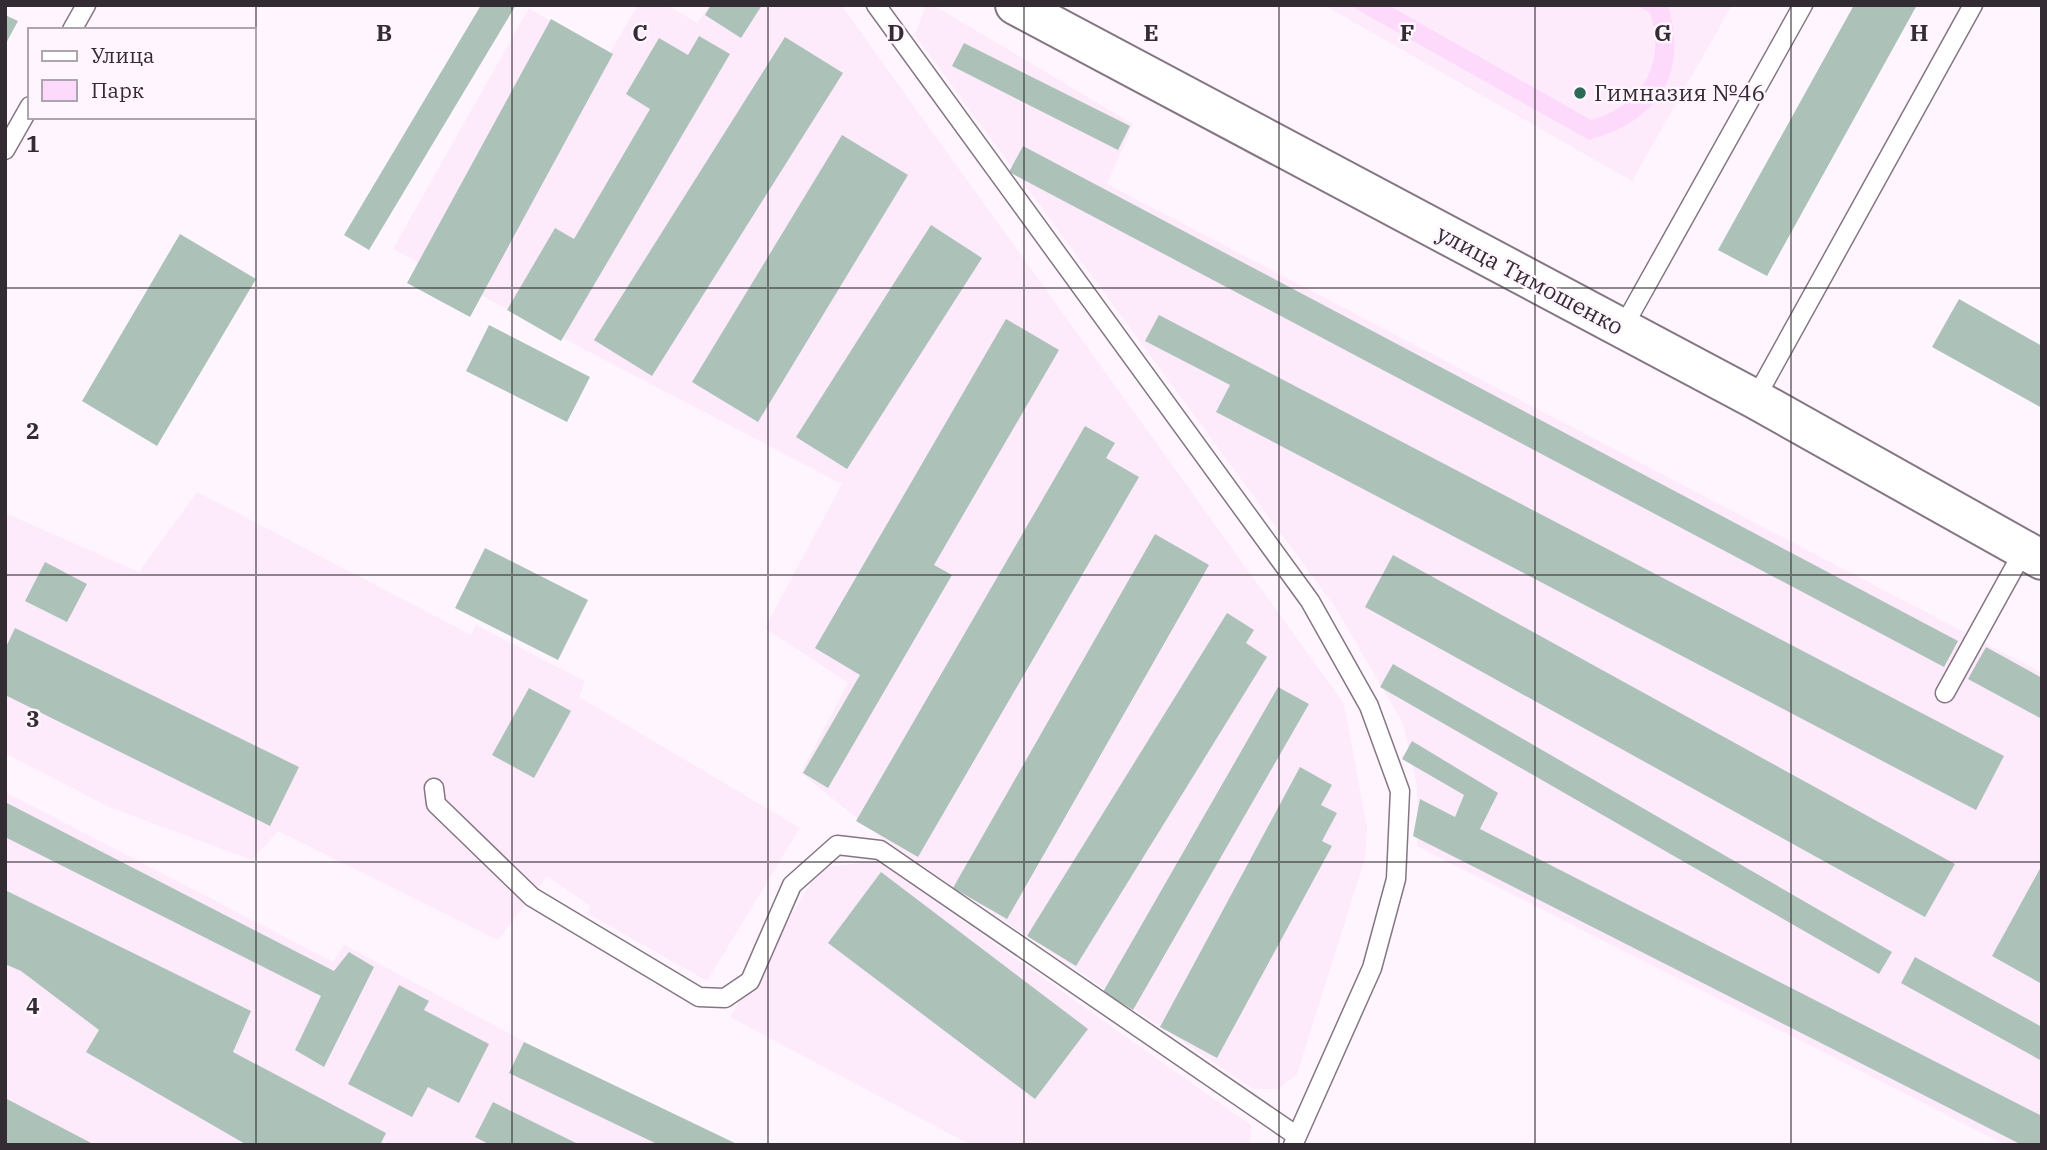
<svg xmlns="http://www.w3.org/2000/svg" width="2047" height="1150" viewBox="0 0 2047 1150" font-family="'IBM Plex Serif',serif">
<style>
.built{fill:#fdeafb}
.green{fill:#fddafb}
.building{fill:#acc2b9}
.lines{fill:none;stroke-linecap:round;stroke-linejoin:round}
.service-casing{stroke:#857684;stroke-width:21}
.tertiary-casing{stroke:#857684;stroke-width:42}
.service{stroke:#fff;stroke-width:18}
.tertiary{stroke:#fff;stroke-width:38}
.grid{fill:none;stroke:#332d33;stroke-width:2;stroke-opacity:0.55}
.poi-dot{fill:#2c6a57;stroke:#fff5fe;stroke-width:2.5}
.labels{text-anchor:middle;stroke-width:5;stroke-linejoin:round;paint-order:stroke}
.poi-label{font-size:23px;fill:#332d33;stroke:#fff5fe;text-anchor:start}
.street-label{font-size:23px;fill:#332d33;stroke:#fff5fe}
.grid-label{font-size:23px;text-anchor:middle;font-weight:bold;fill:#332d33;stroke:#fff5fe;stroke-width:5;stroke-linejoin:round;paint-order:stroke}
</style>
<rect width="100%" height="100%" fill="#fff5fe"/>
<!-- built -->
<path class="built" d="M638 5H667L697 23 710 5H841L1344 704 1367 827 1365 858 1297 1074 1278 1089H1253L879 836 801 773 848 683 765 628 842 484 393 249 529 8 608 56Z
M926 5H933L1133 124 1107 184 2042 673V1145H2006L1417 846V785L1403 723 1335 607 915 35Z
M1324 5H1732L1632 181Z
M197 492 471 635 476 625 585 681 579 697 800 828 707 981 587 913 591 906 547 876 498 940 278 831 252 860 109 807 5 753V513L139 572Z
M5 792 333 962 344 945 717 1145H5Z
M877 861 1251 1125 1250 1145H971L730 1017 820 868Z"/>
<!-- green -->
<path class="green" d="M1349 5H1388L1591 120C1642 106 1667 63 1650 13L1636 5H1668C1689 76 1657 121 1589 140Z"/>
<!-- building -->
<path class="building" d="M481 5H516L369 250 344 235Z
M711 5H762L741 38 705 15Z
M1854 5H1917L1767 276 1718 250Z
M5 15 18 21 5 45Z
M551 19 613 54 470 317 407 283Z
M699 36 730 54 561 341 507 310 555 228 574 239 650 109 626 94 659 38 688 55Z
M785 37 843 73 652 376 594 340Z
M964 43 1130 126 1118 150 952 66Z
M842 135 908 175 758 422 692 382Z
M1023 146 1958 641 1944 667 1009 172Z
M931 225 982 258 847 469 796 437Z
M180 234 256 279 157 446 82 401Z
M1959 299 2042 346V408L1932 347Z
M1159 315 2004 756 1976 810 1216 412 1230 385 1145 341Z
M1006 319 1059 350 934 565 952 575 828 788 803 773 860 675 815 648Z
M489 325 590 377 567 422 466 371Z
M1085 426 1115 443 1106 458 1139 477 918 857 856 821Z
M1155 534 1209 565 1007 919 953 888Z
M485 548 588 600 558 660 455 608Z
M1393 555 1955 864 1925 917 1365 607Z
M45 562 87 584 67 622 25 601Z
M1227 613 1254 630 1246 643 1267 657 1076 966 1027 936Z
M15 628 299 767 270 826 5 695V649Z
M1986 647 2042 678V719L1968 679Z
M1393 664 1892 952 1879 974 1380 687Z
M1278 687 1309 704 1133 1010 1103 992Z
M529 688 571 711 534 778 492 755Z
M1412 741 1498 793 1480 829 2042 1116V1145H2022L1413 836 1420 799 1455 817 1464 795 1402 759Z
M1300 767 1332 785 1321 805 1337 813 1322 841 1332 846 1217 1058 1160 1027Z
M5 802 334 971 349 952 374 967 324 1067 295 1050 321 996 5 837Z
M2042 865V984L1992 956Z
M881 872 1088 1029 1035 1099 828 943Z
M5 890 251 1011 233 1052 386 1133 380 1145H247L86 1052 99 1030 21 971 5 964Z
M1915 957 2042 1027V1061L1901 983Z
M399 985 429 1001 424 1010 489 1044 459 1103 428 1087 412 1117 348 1084Z
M524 1042 739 1145H659L509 1073Z
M5 1098 95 1145H5Z
M493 1102 580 1145H490L475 1137Z"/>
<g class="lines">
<!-- service casing -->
<g class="service-casing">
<path id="service" d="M876 5 1310 601 1369 706 1400 791 1396 879 1372 968 1293 1145
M72 30 86 5
M5 150 30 106
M1622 329 1803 5
M1755 399 1973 5
M1945 693 2024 550
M434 788 436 804 532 897 699 997 725 998 750 981 792 885 837 845 880 850 1297 1136"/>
</g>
<!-- tertiary casing -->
<g class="tertiary-casing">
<path id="tertiary" d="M1015 5 1755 399 2042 560"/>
</g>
<!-- service -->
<use href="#service" class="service"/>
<!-- tertiary -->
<use href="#tertiary" class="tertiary"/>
</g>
<!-- grid -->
<path class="grid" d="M256 5V1145M512 5V1145M768 5V1145M1024 5V1145M1279 5V1145M1535 5V1145M1791 5V1145M5 288H2042M5 575H2042M5 862H2042"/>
<!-- markers -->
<circle class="poi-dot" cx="1580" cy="93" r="7"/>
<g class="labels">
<!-- poi labels -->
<g class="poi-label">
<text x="1594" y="101">Гимназия №46</text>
</g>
<!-- street labels -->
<g class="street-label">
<text transform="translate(1530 280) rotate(28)" y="8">улица Тимошенко</text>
</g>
</g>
<g class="grid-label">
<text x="384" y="41">B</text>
<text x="640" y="41">C</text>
<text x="896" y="41">D</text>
<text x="1151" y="41">E</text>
<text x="1407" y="41">F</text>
<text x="1663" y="41">G</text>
<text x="1919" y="41">H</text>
<text x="33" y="152">1</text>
<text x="33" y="439">2</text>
<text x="33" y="727">3</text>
<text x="33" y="1014">4</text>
</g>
<!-- border -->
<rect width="2047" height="1150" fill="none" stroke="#332d33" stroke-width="14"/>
<!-- legend -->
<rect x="28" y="28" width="228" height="91" fill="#fff5fe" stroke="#ada5ad" stroke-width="2"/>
<rect x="42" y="51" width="35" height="10" fill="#ffffff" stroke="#ada5ad" stroke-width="2"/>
<text x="91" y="63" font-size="21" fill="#332d33">Улица</text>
<rect x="42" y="80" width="35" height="21" fill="#fddafb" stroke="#ada5ad" stroke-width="2"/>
<text x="91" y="98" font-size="21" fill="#332d33">Парк</text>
</svg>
